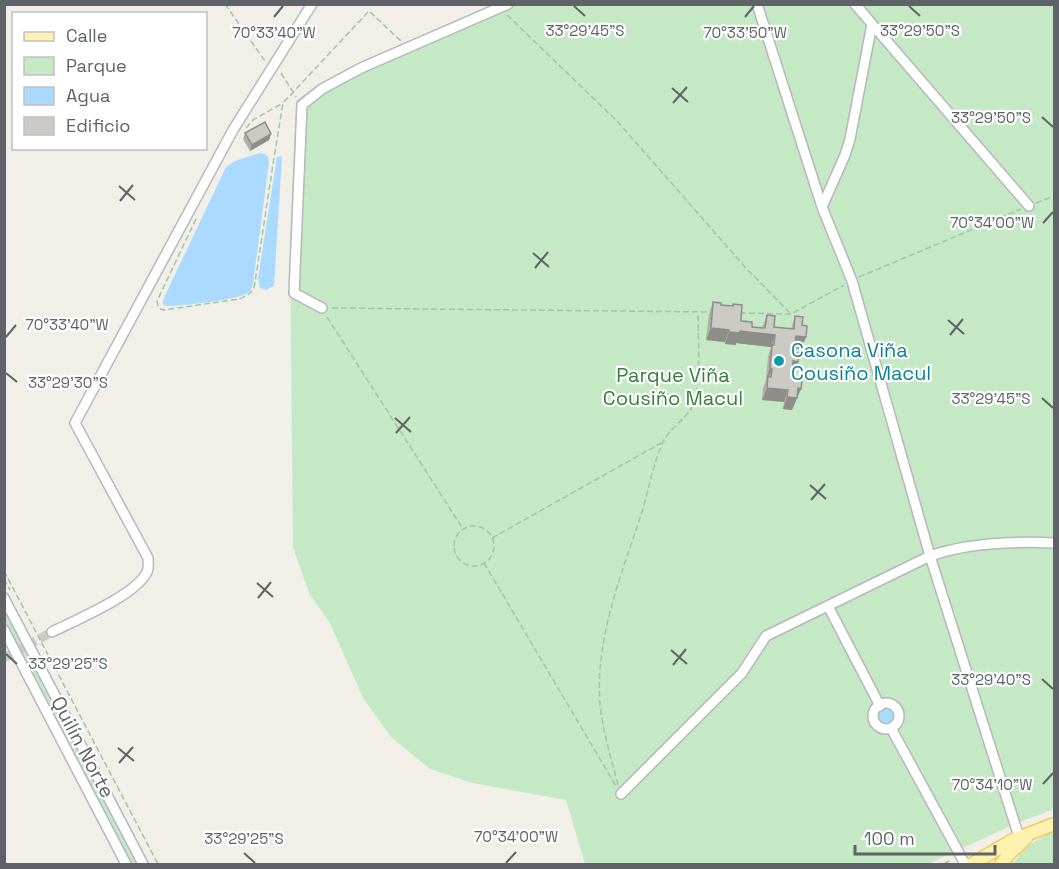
<svg xmlns="http://www.w3.org/2000/svg" width="1059" height="869" viewBox="0 0 1059 869" font-family="'Space Grotesk',sans-serif">
<style>
.green{fill:#c5e8c5}
.water{fill:#aadaff}
.lines{fill:none;stroke-linecap:round;stroke-linejoin:round}
.minor-tunnel{stroke:#ccccc8;stroke-width:9;stroke-dasharray:9 4.5;stroke-linecap:butt}
.minor-casing{stroke:#b5b8bc;stroke-width:12}
.major-casing{stroke:#f2c960;stroke-width:15}
.path{stroke:#9cc7a9;stroke-width:1.5;stroke-dasharray:6 3;stroke-linecap:butt}
.minor{stroke:#fff;stroke-width:9}
.major{stroke:#fff2af;stroke-width:12}
.wall{fill:#afaea9}
.shaded-wall{fill:#8f8d8a}
.building{fill:#cccac5;stroke:#8f8d8a;stroke-width:1.5}
.ticks{fill:none;stroke:#5f6368;stroke-width:2}
.culture-dot{fill:#0f9aa8;stroke:#fff;stroke-width:2}
.labels{text-anchor:middle;stroke-width:4.5;stroke-linejoin:round;paint-order:stroke}
.culture-label{font-size:20px;fill:#0d838f;stroke:#fff;text-anchor:start}
.park-label{font-size:20px;fill:#348238;stroke:#fff}
.street-label{font-size:20px;fill:#5f6368;stroke:#fff}
.ticks-label{font-size:15px;text-anchor:middle;fill:#5f6368;stroke:#fff;stroke-width:4.5;stroke-linejoin:round;paint-order:stroke}
</style>
<rect width="100%" height="100%" fill="#f1efe8"/>
<!-- green -->
<path class="green" d="M498 5H1054V809L1015 824 928 864H585L566 800 472 783 430 769 391 737 363 698 330 623 310 595 293 548 290 241 296 101 317 85 359 63Z
M4 607 139 864H131L5 622Z
M1054 831V864H1013C1023 848 1037 839 1054 831Z"/>
<!-- water -->
<path class="water" d="M260 153C267 154 268 155 269 162L253 284C251 288 252 290 248 293 237 300 180 306 165 306L163 304V300L226 167 235 161Z
M282 156 274 286 266 290 260 288 258 278 277 157Z
M877 716a9 9 0 1 1 18 0a9 9 0 1 1-18 0Z"/>
<g class="lines">
<!-- minor-tunnel -->
<path class="minor-tunnel" d="M4 658 52 632"/>
<!-- minor casing -->
<g class="minor-casing">
<path id="minor" d="M757 4 822 207 852 281 930 556 1019 837
M872 24 1029 206
M822 207 845 155 850 139 872 24 855 4
M322 308 294 293 302 105 322 89 361 68 508 4
M4 598 143 864
M828 606 880 706
M4 630 126 864
M52 632C76 620 136 595 147 572 149 568 148 562 148 558L75 423 233 130 312 4
M873 716a13 13 0 1 1 26 0a13 13 0 1 1-26 0Z
M891 728 965 864
M621 794 742 673 766 636 930 556C969 542 1013 541 1054 543"/>
</g>
<!-- major casing -->
<g class="major-casing">
<path id="major" d="M972 864 1013 840 1054 824
M1001 864 1010 853 1026 838"/>
</g>
<!-- path -->
<path class="path" d="M225 4 265 61
M507 15 617 121 745 267 791 314
M281 73 296 97
M246 128 253 120 283 103
M1036 203 1054 196
M196 219 157 301C158 307 158 309 164 310L239 299C248 295 253 294 255 283L273 164 283 103 369 11 401 41
M859 277 1021 209
M332 308 711 312
M740 313 791 314 844 285
M327 317 463 529
M454 546a20 20 0 1 1 40 0a20 20 0 1 1-40 0Z
M492 538 661 443
M484 563 616 786
M4 571 158 864
M4 579 10 590
M618 785C611 758 603 732 600 705 595 640 620 578 640 518 648 494 652 468 662 444 667 431 683 421 691 409 702 390 698 338 698 314
M944 864 951 860"/>
<!-- minor -->
<use href="#minor" class="minor"/>
<!-- major -->
<use href="#major" class="major"/>
</g>
<!-- wall -->
<path class="wall" d="M245 133 271 134 269 140 250 151 243 139Z
M713 302 721 305 733 306V304L741 321 752 327 762 328 767 315 774 327 791 329 795 316 802 325 806 337 801 349H795L794 374H792V379L796 401 792 410 783 409 784 402 762 400 763 388 766 380 768 357 771 347 736 343V345L725 344V342L706 340 709 314Z"/>
<!-- shaded-wall -->
<path class="shaded-wall" d="M271 134 269 140 250 151 252 145Z
M711 328 729 330 725 342 706 340Z
M740 331 775 335 771 347 736 343V345L725 344 729 332Z
M796 336 806 337 801 349 791 348Z
M793 361 798 362 794 374 789 373Z
M770 368 772 369 767 380 768 376 766 380Z
M767 388 788 390 784 402 762 400Z
M798 388 801 389 792 410 783 409 787 397Z"/>
<!-- building -->
<path class="building" d="M265 122 271 134 252 145 245 133Z
M713 302 721 303V305L733 306V304L742 305 741 321 752 322V327L765 328 767 315 775 316 774 327 794 329 795 316 803 317 802 325 807 326 806 337 796 336 794 353H799L798 362 793 361 792 379 802 380 801 389 798 388 797 398 787 397 788 390 767 388 768 376 771 377 772 369 770 368 772 345H774L775 335 740 331V333L729 332V330L711 328Z"/>
<!-- ticks -->
<path class="ticks" d="M574 6 585 16M909 6 920 16M274 17 283 6M745 17 754 6M672 88 688 102M673 103 687 87M1042 117 1053 127M119 186 135 200M120 201 133 185M1043 223 1053 212M533 253 549 267M535 268 548 252M948 320 964 334M950 335 963 319M6 337 16 325M6 373 17 382M1042 398 1053 408M395 418 411 432M396 433 410 417M810 485 826 499M811 500 825 484M257 583 273 597M258 598 271 582M671 650 687 664M6 654 17 664M673 665 686 649M1042 679 1053 689M118 748 134 761M119 763 133 747M1043 784 1053 773M244 853 255 863M506 863 516 852"/>
<!-- markers -->
<circle class="culture-dot" cx="779" cy="361" r="6"/>
<g class="labels">
<!-- culture labels -->
<g class="culture-label">
<text x="791" y="357">Casona Viña<tspan x="791" dy="23">Cousiño Macul</tspan></text>
</g>
<!-- park labels -->
<g class="park-label">
<text x="673" y="382">Parque Viña<tspan x="673" dy="23">Cousiño Macul</tspan></text>
</g>
<!-- street labels -->
<g class="street-label">
<text transform="translate(83 747) rotate(62)" y="7">Quilín Norte</text>
</g>
</g>
<g class="ticks-label">
<text x="585" y="36">33°29'45"S</text>
<text x="920" y="36">33°29'50"S</text>
<text x="274" y="38">70°33'40"W</text>
<text x="745" y="38">70°33'50"W</text>
<text x="991" y="123">33°29'50"S</text>
<text x="992" y="228">70°34'00"W</text>
<text x="67" y="330">70°33'40"W</text>
<text x="68" y="388">33°29'30"S</text>
<text x="991" y="404">33°29'45"S</text>
<text x="68" y="669">33°29'25"S</text>
<text x="991" y="685">33°29'40"S</text>
<text x="992" y="790">70°34'10"W</text>
<text x="516" y="842">70°34'00"W</text>
<text x="244" y="844">33°29'25"S</text>
</g>
<!-- border -->
<rect width="1059" height="869" fill="none" stroke="#5f6368" stroke-width="12"/>
<!-- legend -->
<rect x="12" y="12" width="195" height="138" fill="#ffffff" stroke="#bfc1c3" stroke-width="1.5"/>
<rect x="24" y="32" width="30" height="9" fill="#fff2af" stroke="#bfc1c3" stroke-width="1.5"/>
<text x="66" y="42" font-size="18" fill="#5f6368">Calle</text>
<rect x="24" y="57" width="30" height="18" fill="#c5e8c5" stroke="#bfc1c3" stroke-width="1.5"/>
<text x="66" y="72" font-size="18" fill="#5f6368">Parque</text>
<rect x="24" y="87" width="30" height="18" fill="#aadaff" stroke="#bfc1c3" stroke-width="1.5"/>
<text x="66" y="102" font-size="18" fill="#5f6368">Agua</text>
<rect x="24" y="117" width="30" height="18" fill="#cccac5" stroke="#bfc1c3" stroke-width="1.5"/>
<text x="66" y="132" font-size="18" fill="#5f6368">Edificio</text>
<!-- scale -->
<path d="M855 845v9h140v-9" fill="none" stroke="#5f6368" stroke-width="3"/>
<text x="864" y="845" font-size="18" fill="#5f6368" stroke="#ffffff" stroke-width="4.5" paint-order="stroke">100 m</text>
</svg>
